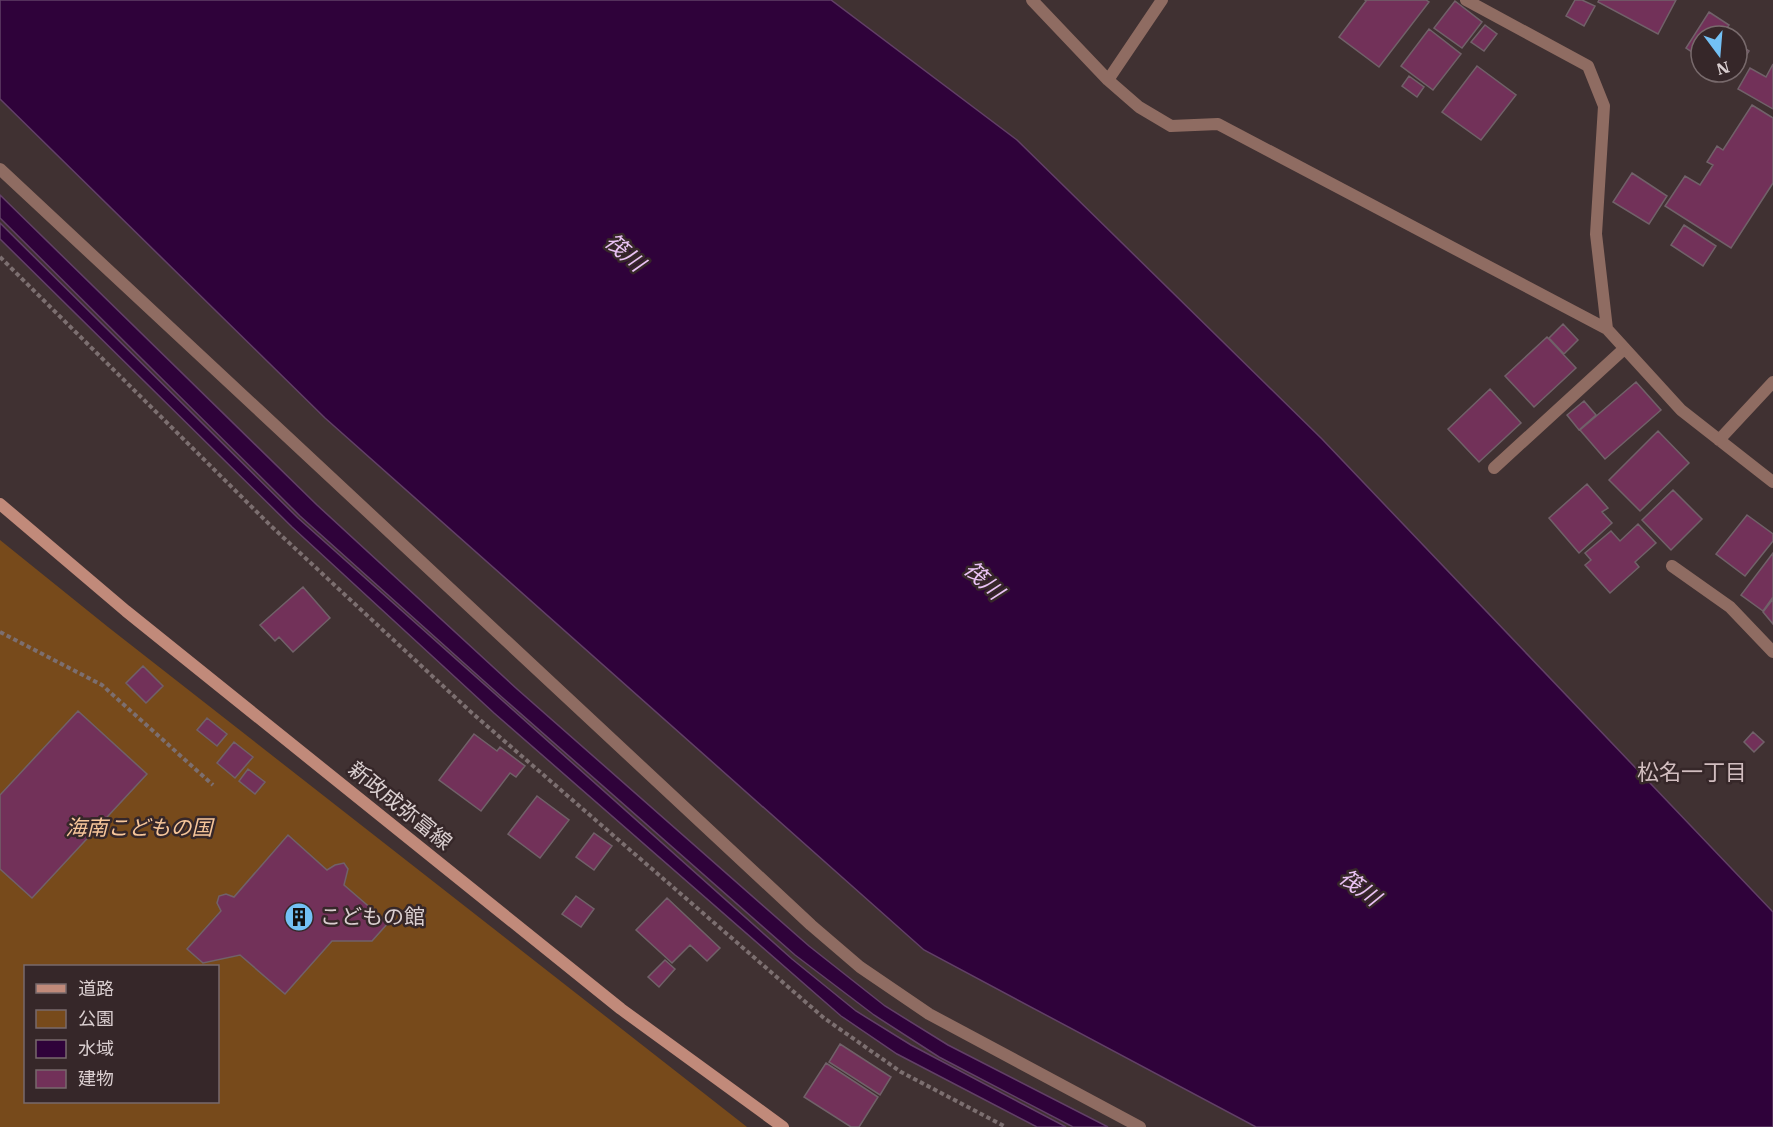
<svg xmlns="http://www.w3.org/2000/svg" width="1773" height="1127" viewBox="0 0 1773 1127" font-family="'IBM Plex Serif','Noto Sans JP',serif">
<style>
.green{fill:#774a1b;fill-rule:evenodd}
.water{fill:#2f023a;stroke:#624067;stroke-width:1.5}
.building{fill:#723159;stroke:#716169;stroke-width:1.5}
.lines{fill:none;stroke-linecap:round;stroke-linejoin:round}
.path{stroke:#7c6f70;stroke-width:4;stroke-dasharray:4.5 3;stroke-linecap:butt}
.minor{stroke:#8f6c62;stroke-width:12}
.secondary{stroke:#c18a7a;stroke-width:12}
.labels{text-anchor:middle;stroke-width:5;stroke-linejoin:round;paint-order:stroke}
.street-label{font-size:21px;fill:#dacfd0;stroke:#362729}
.park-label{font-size:21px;font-style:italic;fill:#f7c69a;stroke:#362729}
.poi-label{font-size:21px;fill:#dacfd0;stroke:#362729;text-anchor:start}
.water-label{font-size:22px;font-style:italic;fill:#eac2f5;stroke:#362729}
.neighbourhood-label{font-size:22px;fill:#d1bdbf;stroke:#362729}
</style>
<rect width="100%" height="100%" fill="#403132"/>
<!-- green -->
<path class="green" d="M0 540 108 627 747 1127H0ZM26 966H218V1102H26Z"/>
<!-- water -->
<path class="water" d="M0 0H831L1017 140 1322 439 1773 912V1127H1256L924 950 325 418 0 99Z
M0 195 317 505 517 689 809 946 885 1006 948 1045 1108 1127H1073L939 1057 874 1015 795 955 504 699 300 516 0 218Z
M0 223 298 518 792 959 856 1011 911 1045 1066 1127H1037L897 1054 841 1016 494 713 292 527 0 239Z"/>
<!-- building -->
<path class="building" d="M1365 0H1426L1429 2 1379 67 1339 37 1366 1Z
M1575 0H1582L1595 6 1584 26 1566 16Z
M1599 0H1676L1658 34 1598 2Z
M1455 1 1482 22 1462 48 1434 28Z
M1709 12 1729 25 1723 34 1726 36H1701V58L1686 48Z
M1485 25 1497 34 1484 51 1471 42Z
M1429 29 1461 54 1433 90 1401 66Z
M1737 43 1749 51 1737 70Z
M1773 64V109L1738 89 1750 68 1766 77Z
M1477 66 1516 95 1481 140 1442 112Z
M1409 76 1424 87 1417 97 1402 86Z
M1752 105 1773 118V183L1731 248 1665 206 1685 176 1700 185 1713 165 1707 162 1717 146 1723 150Z
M1632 173 1667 196 1649 224 1613 202Z
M1684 225 1716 246 1703 266 1671 245Z
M1563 324 1578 340 1564 354 1549 338Z
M1547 337 1576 368 1534 407 1505 376Z
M1636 382 1661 410 1605 459 1580 430Z
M1490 389 1521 423 1479 462 1448 429Z
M1584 401 1596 415 1579 430 1567 415Z
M1658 431 1689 463 1640 511 1609 480Z
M1587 484 1608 508 1602 512 1612 523 1579 553 1549 518Z
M1673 490 1702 519 1671 550 1642 520Z
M1747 515 1773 534V541L1745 576 1716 554Z
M1638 524 1656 543 1635 562 1639 567 1610 593 1585 565 1591 560 1585 553 1611 531 1620 541Z
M1773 553V597L1763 611 1741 595Z
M303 587 330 618 293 652 279 637 275 641 260 625Z
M1773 599V624L1763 612Z
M143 666 163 686 146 703 126 683Z
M78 711 147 774 32 898 0 869V795Z
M207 718 227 734 217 746 197 730Z
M1753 732 1764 742 1754 752 1744 742Z
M474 734 497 751 500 747 525 766 516 777 510 773 481 811 439 780Z
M234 742 253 757 235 778 217 763Z
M248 769 265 782 255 794 239 781Z
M537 796 569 820 540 858 508 834Z
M594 833 612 846 594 870 576 857Z
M288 835 327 870 335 865 344 863 348 869 344 885 388 923 372 941H332L285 994 240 955 203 963 187 949 221 911 217 903 219 896 226 894 234 897Z
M576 896 594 909 581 927 562 914Z
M667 898 720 948 707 961 690 945 672 963 636 930Z
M665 960 675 969 659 987 648 977Z
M840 1044 891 1077 880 1095 829 1062Z
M826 1063 878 1097 859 1127H851L804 1097Z"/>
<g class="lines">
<!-- path -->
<path class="path" d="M0 257 271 526 472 713 824 1018 901 1072 1006 1127
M0 632 102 685 213 785"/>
<!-- minor -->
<path class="minor" d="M1032 0 1108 80 1139 107 1171 126 1218 124 1607 329 1681 410 1773 482
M1466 0 1588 66 1604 106 1596 234 1607 329
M1108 80 1162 0
M0 169 811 925 860 967 929 1014 1140 1127
M1719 440 1773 382
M1494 468 1624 349
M1672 566 1730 607 1773 652"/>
<!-- secondary -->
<path class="secondary" d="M0 504 126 611 621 1009 783 1127"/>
</g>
<!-- icons -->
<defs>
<g id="building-disc" transform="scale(1.5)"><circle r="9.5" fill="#73c1f5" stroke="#362729"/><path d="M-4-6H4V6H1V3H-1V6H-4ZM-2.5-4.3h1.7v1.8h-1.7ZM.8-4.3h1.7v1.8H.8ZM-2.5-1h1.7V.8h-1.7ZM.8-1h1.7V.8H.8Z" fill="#111"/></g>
</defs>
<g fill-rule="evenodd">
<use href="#building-disc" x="299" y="917"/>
</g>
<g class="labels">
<!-- street labels -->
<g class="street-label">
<text transform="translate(400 806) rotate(39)" y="7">新政成弥富線</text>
</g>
<!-- park labels -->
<g class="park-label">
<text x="139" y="835">海南こどもの国</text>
</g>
<!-- poi labels -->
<g class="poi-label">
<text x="320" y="924">こどもの館</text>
</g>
<!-- water labels -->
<g class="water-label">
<text transform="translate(625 252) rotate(41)" y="8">筏川</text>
<text transform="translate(984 580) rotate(43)" y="8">筏川</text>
<text transform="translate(1360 887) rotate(37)" y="8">筏川</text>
</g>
<!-- neighbourhood labels -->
<g class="neighbourhood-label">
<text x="1692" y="780">松名一丁目</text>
</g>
</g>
<!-- legend -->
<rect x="24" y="965" width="195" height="138" fill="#362729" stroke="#786a6c" stroke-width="1.5"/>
<rect x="36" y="984" width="30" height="9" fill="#c18a7a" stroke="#786a6c" stroke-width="1.5"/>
<text x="78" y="995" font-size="18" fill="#dacfd0">道路</text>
<rect x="36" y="1010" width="30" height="18" fill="#774a1b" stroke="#786a6c" stroke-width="1.5"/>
<text x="78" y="1025" font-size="18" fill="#dacfd0">公園</text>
<rect x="36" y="1040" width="30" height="18" fill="#2f023a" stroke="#786a6c" stroke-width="1.5"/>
<text x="78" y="1055" font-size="18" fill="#dacfd0">水域</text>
<rect x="36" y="1070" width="30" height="18" fill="#723159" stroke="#786a6c" stroke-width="1.5"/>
<text x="78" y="1085" font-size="18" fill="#dacfd0">建物</text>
<!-- north arrow -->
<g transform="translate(1719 54) rotate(164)"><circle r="28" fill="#362729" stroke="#786a6c" stroke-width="1.5"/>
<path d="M0-4.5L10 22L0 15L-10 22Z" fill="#73c1f5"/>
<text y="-9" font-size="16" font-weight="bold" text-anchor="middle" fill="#dacfd0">N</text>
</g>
</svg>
